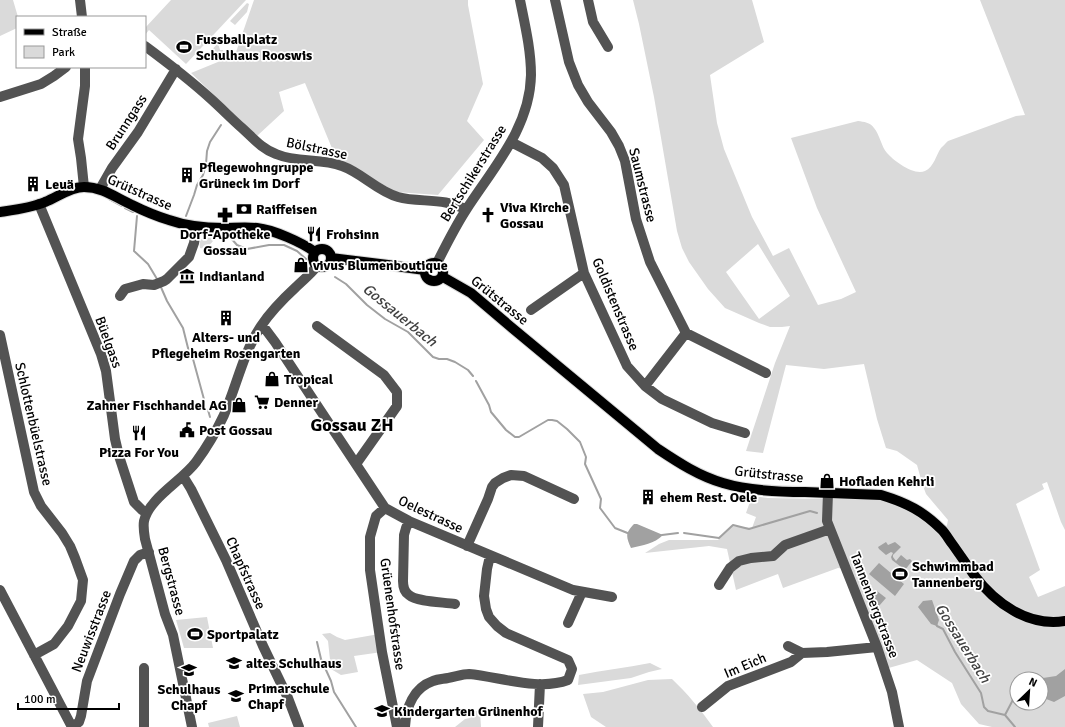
<svg xmlns="http://www.w3.org/2000/svg" width="1065" height="727" viewBox="0 0 1065 727" font-family="Signika,sans-serif">
<style>
.green{fill:#dadada;fill-rule:evenodd}
.water{fill:#a1a1a1}
.lines{fill:none;stroke-linecap:round;stroke-linejoin:round}
.stream{stroke:#a1a1a1;stroke-width:2}
.major-casing{stroke:#dbdbdb;stroke-width:12}
.minor{stroke:#535353;stroke-width:10}
.major{stroke:#000;stroke-width:10}
.labels{text-anchor:middle;stroke-width:3.5;stroke-linejoin:round;paint-order:stroke}
.poi-label{font-size:14px;font-weight:bold;fill:#000;stroke:#fff;text-anchor:start}
.street-label{font-size:14px;fill:#000;stroke:#fff}
.water-label{font-size:15px;font-style:italic;fill:#424242;stroke:#fff}
.district-label{font-size:18px;font-weight:bold;fill:#000;stroke:#fff}
</style>
<rect width="100%" height="100%" fill="#fff"/>
<!-- green -->
<path class="green" d="M0 0H13L18 17H17V28L0 36Z
M171 0H246L186 64 149 30 145 35V28Z
M254 0H468V5L483 84 467 121 484 140 438 195 396 192 336 158 305 83 279 92 284 111 257 136 191 73 235 55Z
M633 0H752L764 42 710 75 717 123 724 149 752 217 773 256 789 248 818 305 841 299 856 292 817 208 791 138 858 121C864 122 870 122 874 128 880 135 881 146 887 153 894 161 914 176 925 171 934 167 936 155 941 148 943 146 945 144 948 141L1016 116 1025 115 980 0H1065V530L1061 522 1047 482 1042 484 1044 489 1016 504 1040 570 1029 577 1038 597 1065 586V727H992L979 724 961 704 952 683 917 660 885 669 846 569 838 568 783 588 778 574 736 590 727 549 709 546 645 553 659 544 669 540H718L731 526 752 528 756 517 746 513 752 496 768 498 827 499 828 493 881 495 944 531 947 525 948 520 926 494 922 483 917 465 897 451 886 448 877 419 864 364 824 369 786 365 763 453 746 451 775 363 790 326 782 327H770L759 323 725 308 708 289 689 262 682 248 677 231 654 97 639 24ZM758 244 790 296 759 319 726 272ZM1017 679H1041V703H1017Z
M247 3 249 4 247 12 235 25 230 21Z
M218 43 220 50H223L225 56 213 61 210 52Z
M213 236 215 237V238C212 243 206 250 200 248 198 237 205 237 213 236Z
M207 617 213 648H184L176 620Z
M330 633 337 637 345 640 379 634 382 652 354 656 358 672 341 675 331 669 328 641 322 634Z
M650 663 662 669 649 672 631 678 578 685 579 675C603 670 626 668 650 663Z
M672 679C687 693 701 710 713 727H606L591 717 583 694 603 692 648 680Z
M469 711H480L481 727H455L465 719 470 718Z
M237 716 240 727H209L208 723Z"/>
<!-- water -->
<path class="water" d="M634 524H637L663 535C654 544 643 545 631 548 626 537 625 533 634 524Z
M886 542 888 545 895 542 901 547 893 555V557L896 561 901 555 907 560 910 559 912 561 905 570 892 560 891 557 893 553 891 552 886 555 879 549 878 547Z
M879 563 904 584 895 596 869 574Z
M877 591 886 598 879 606 870 598Z
M932 600 939 620 937 626 931 624 918 607 923 601Z
M1065 669V696L1054 702 1041 697V684L1043 678 1056 676Z"/>
<g class="lines">
<!-- stream -->
<path class="stream" d="M109 199 122 206
M125 208 133 212
M137 216 134 251 148 264 157 279
M186 216 194 195 197 185 203 175 206 164 207 151 210 142 221 125
M230 237 237 245 247 249 269 245H284L297 251 306 259
M335 277 346 284 367 305 385 319 408 332 433 357 439 359H447L455 362 468 370 473 376
M160 285 167 301 183 328 188 348 193 359 205 403
M476 381 489 405 491 412 506 430 515 437H519L548 420H552L557 421 567 429 580 442 586 457 585 464 601 499 600 508 615 528 630 534
M208 410 210 417
M684 533 719 538 733 525 749 529 810 511 817 513
M662 535 678 533
M936 624 937 626 943 629 955 652 981 693 984 707 988 711 1005 715 1015 727
M317 642 321 659 331 681 334 692 356 727
M1005 715 1017 692"/>
<!-- major casing -->
<g class="major-casing">
<path id="major" d="M0 212C14 210 31 208 45 202 58 197 70 187 84 187 103 187 116 198 132 205 144 211 156 216 169 220 186 226 205 228 223 228 234 228 245 227 257 228 274 230 301 242 315 252
M313 258a9 9 0 1 1 18 0a9 9 0 1 1-18 0Z
M331 258 388 265 425 270
M425 272a9 9 0 1 1 18 0a9 9 0 1 1-18 0Z
M443 277 471 293 511 327 658 449C679 463 699 476 723 483 749 491 778 492 805 492 830 493 856 494 881 495 907 503 923 511 942 530 946 534 949 540 953 545 960 555 967 565 974 575 995 603 1028 627 1065 621"/>
</g>
<!-- minor -->
<path class="minor" d="M80 0 82 17
M555 0 569 62 578 85 588 102 611 132 619 146 625 161 636 219 650 262 686 333 766 373
M588 0 593 22 608 47
M145 46C168 63 190 80 211 99 222 109 232 119 242 128 253 138 262 149 276 154 297 163 321 158 342 166 362 173 377 191 398 197 420 203 445 197 466 210
M0 97 41 84 54 76 66 67
M511 142 542 158 553 168 564 185 584 273 627 366 645 386 662 399 712 423 745 433
M84 187 81 158 78 139 85 86V67
M100 189 112 168 138 132 176 69
M39 204 101 354 106 371 115 439 119 456 134 502 142 510 147 513
M437 263C446 245 455 227 466 210 493 168 530 128 531 75 531 50 525 25 520 0
M120 296 125 289 143 284 154 285 164 281 167 279 189 257 194 243 197 227
M531 310 584 273
M261 326 266 330 275 342 385 508 409 521 573 590 612 597
M317 326 384 375 397 392V406L356 464
M0 335 34 492 41 506 62 533 70 546 75 558 83 580 81 601 68 626 54 644 34 655
M645 386 686 333
M183 476 191 489 226 560 263 646 288 698 299 727
M828 493 827 521 877 647 892 692 899 727
M385 508 376 516 370 537V570L382 652 397 727
M409 521 406 528 404 535 403 581C403 587 404 592 409 595 417 602 443 602 455 604
M467 546 488 499 492 487 495 483 503 478 511 475 524 476 574 499
M719 585 730 568 739 561 751 558 773 556 785 545 830 529
M0 590 72 727
M568 623 582 592
M788 646 802 653
M144 668V727
M702 707 728 686 791 662 802 653 827 652 877 647
M72 727 79 722 81 716 87 681 120 594 134 561 140 555 149 552
M192 727 173 635 165 614 145 539C144 533 143 527 144 521 149 498 182 481 196 462 207 447 216 432 224 415 237 385 243 353 261 326 271 311 283 299 296 287 303 280 311 274 317 266
M405 727C406 708 413 688 433 681 438 679 443 679 448 678 455 677 462 674 469 674 500 677 539 691 568 680L572 669 568 660 506 633 497 626 489 617 486 609 484 596 487 569 490 556
M538 727 540 684"/>
<!-- major -->
<use href="#major" class="major"/>
</g>
<!-- icons -->
<defs>
<g id="stadium-bare" transform="scale(1.2)"><path d="M0-5a6.5 5 0 1 0 0 10a6.5 5 0 1 0 0-10ZM-3.5-1.8h7v3.6h-7Z" fill="#000" stroke="#fff" stroke-width="2.5" paint-order="stroke"/></g>
<g id="building-bare" transform="scale(1.2)"><path d="M-4-6H4V6H1V3H-1V6H-4ZM-2.5-4.3h1.7v1.8h-1.7ZM.8-4.3h1.7v1.8H.8ZM-2.5-1h1.7V.8h-1.7ZM.8-1h1.7V.8H.8Z" fill="#000" stroke="#fff" stroke-width="2.5" paint-order="stroke"/></g>
<g id="bank-bare" transform="scale(1.2)"><path d="M-6-4H6V4H-6ZM0-2.3a2.3 2.3 0 1 0 0 4.6a2.3 2.3 0 1 0 0-4.6Z" fill="#000" stroke="#fff" stroke-width="2.5" paint-order="stroke"/></g>
<g id="pharmacy-bare" transform="scale(1.2)"><path d="M-2-6h4v4h4v4h-4v4h-4v-4h-4v-4h4Z" fill="#000" stroke="#fff" stroke-width="2.5" paint-order="stroke"/></g>
<g id="church-bare" transform="scale(1.2)"><path d="M-1.2-6h2.4v3.5h3.3v2.4h-3.3V6h-2.4V-.1h-3.3v-2.4h3.3Z" fill="#000" stroke="#fff" stroke-width="2.5" paint-order="stroke"/></g>
<g id="restaurant-bare" transform="scale(1.2)"><path d="M-5-6h1v4h1v-4h1v4h1v-4h1v5L-1.5 .5V6h-2V.5L-5-1ZM5-6V6H3V1.5H1.5Q1.5-4 5-6Z" fill="#000" stroke="#fff" stroke-width="2.5" paint-order="stroke"/></g>
<g id="shop-bare" transform="scale(1.2)"><path d="M-5-2.5h2.3a2.7 3.5 0 0 1 5.4 0H5L5.5 6h-11ZM-1.5-2.5h3a1.5 2.3 0 0 0-3 0Z" fill="#000" stroke="#fff" stroke-width="2.5" paint-order="stroke"/></g>
<g id="museum-bare" transform="scale(1.2)"><path d="M0-6L6-3V-2H-6V-3ZM-5-1h2V3h-2ZM-1-1h2V3h-2ZM3-1h2V3H3ZM-6 4H6V6H-6Z" fill="#000" stroke="#fff" stroke-width="2.5" paint-order="stroke"/></g>
<g id="supermarket-bare" transform="scale(1.2)"><path d="M-6-5.5h2.5l.6 2H6L4.5 2H-2.5L-4.4-4H-6ZM-1.5 3.2a1.3 1.3 0 1 0 .1 0ZM3 3.2a1.3 1.3 0 1 0 .1 0Z" fill="#000" stroke="#fff" stroke-width="2.5" paint-order="stroke"/></g>
<g id="civic-bare" transform="scale(1.2)"><path d="M-.6-6.5H3V-4.5H.6V-3L4-1V1h2V6H-6V1h2V-1L-.6-3ZM-1.2 2.5V6h2.4V2.5Z" fill="#000" stroke="#fff" stroke-width="2.5" paint-order="stroke"/></g>
<g id="school-bare" transform="scale(1.2)"><path d="M0-5L7-2L0 1L-7-2ZM-4 1L0 2.5L4 1V4Q0 6-4 4Z" fill="#000" stroke="#fff" stroke-width="2.5" paint-order="stroke"/></g>
</defs>
<g fill-rule="evenodd">
<use href="#stadium-bare" x="184" y="47"/>
<use href="#building-bare" x="187" y="175"/>
<use href="#building-bare" x="33" y="184"/>
<use href="#bank-bare" x="244" y="209"/>
<use href="#pharmacy-bare" x="225" y="215"/>
<use href="#church-bare" x="488" y="215"/>
<use href="#restaurant-bare" x="314" y="234"/>
<use href="#shop-bare" x="301" y="265"/>
<use href="#museum-bare" x="187" y="276"/>
<use href="#building-bare" x="226" y="318"/>
<use href="#shop-bare" x="272" y="379"/>
<use href="#supermarket-bare" x="262" y="402"/>
<use href="#shop-bare" x="239" y="405"/>
<use href="#civic-bare" x="187" y="430"/>
<use href="#restaurant-bare" x="139" y="433"/>
<use href="#shop-bare" x="827" y="481"/>
<use href="#building-bare" x="648" y="497"/>
<use href="#stadium-bare" x="900" y="574"/>
<use href="#stadium-bare" x="195" y="634"/>
<use href="#school-bare" x="234" y="663"/>
<use href="#school-bare" x="189" y="670"/>
<use href="#school-bare" x="236" y="696"/>
<use href="#school-bare" x="382" y="711"/>
</g>
<g class="labels">
<!-- poi labels -->
<g class="poi-label">
<text x="196" y="44">Fussballplatz<tspan x="196" dy="16">Schulhaus Rooswis</tspan></text>
<text x="199" y="172">Pflegewohngruppe<tspan x="199" dy="16">Grüneck im Dorf</tspan></text>
<text x="45" y="189">Leuä</text>
<text x="500" y="212">Viva Kirche<tspan x="500" dy="16">Gossau</tspan></text>
<text x="256" y="214">Raiffeisen</text>
<text x="225" y="239" text-anchor="middle">Dorf-Apotheke<tspan x="225" dy="16">Gossau</tspan></text>
<text x="326" y="239">Frohsinn</text>
<text x="313" y="270">vivus Blumenboutique</text>
<text x="199" y="281">Indianland</text>
<text x="226" y="342" text-anchor="middle">Alters- und<tspan x="226" dy="16">Pflegeheim Rosengarten</tspan></text>
<text x="284" y="384">Tropical</text>
<text x="274" y="407">Denner</text>
<text x="227" y="410" text-anchor="end">Zahner Fischhandel AG</text>
<text x="199" y="435">Post Gossau</text>
<text x="139" y="457" text-anchor="middle">Pizza For You</text>
<text x="839" y="486">Hofladen Kehrli</text>
<text x="660" y="502">ehem Rest. Oele</text>
<text x="912" y="571">Schwimmbad<tspan x="912" dy="16">Tannenberg</tspan></text>
<text x="207" y="639">Sportpalatz</text>
<text x="246" y="668">altes Schulhaus</text>
<text x="248" y="693">Primarschule<tspan x="248" dy="16">Chapf</tspan></text>
<text x="189" y="694" text-anchor="middle">Schulhaus<tspan x="189" dy="16">Chapf</tspan></text>
<text x="394" y="716">Kindergarten Grünenhof</text>
</g>
<!-- street labels -->
<g class="street-label">
<text transform="translate(126 122) rotate(-57)" y="5">Brunngass</text>
<text transform="translate(317 148) rotate(12)" y="5">Bölstrasse</text>
<text transform="translate(473 173) rotate(-58)" y="5">Bertschikerstrasse</text>
<text transform="translate(643 185) rotate(76)" y="5">Saumstrasse</text>
<text transform="translate(140 192) rotate(24)" y="5">Grütstrasse</text>
<text transform="translate(500 300) rotate(39)" y="5">Grütstrasse</text>
<text transform="translate(616 304) rotate(67)" y="5">Goldistenstrasse</text>
<text transform="translate(109 342) rotate(70)" y="5">Büelgass</text>
<text transform="translate(34 424) rotate(77)" y="5">Schlottenbüelstrasse</text>
<text transform="translate(769 474) rotate(6)" y="5">Grütstrasse</text>
<text transform="translate(431 514) rotate(25)" y="5">Oelestrasse</text>
<text transform="translate(246 573) rotate(66)" y="5">Chapfstrasse</text>
<text transform="translate(172 581) rotate(75)" y="5">Bergstrasse</text>
<text transform="translate(875 605) rotate(69)" y="5">Tannenbergstrasse</text>
<text transform="translate(393 614) rotate(82)" y="5">Grüenenhofstrasse</text>
<text transform="translate(91 631) rotate(-69)" y="5">Neuwisstrasse</text>
<text transform="translate(745 665) rotate(-23)" y="5">Im Eich</text>
</g>
<!-- water labels -->
<g class="water-label">
<text transform="translate(400 315) rotate(39)" y="5">Gossauerbach</text>
<text transform="translate(963 643) rotate(58)" y="5">Gossauerbach</text>
</g>
<!-- district labels -->
<g class="district-label">
<text x="352" y="431">Gossau ZH</text>
</g>
</g>
<!-- legend -->
<rect x="16" y="16" width="130" height="52" fill="#ffffff" stroke="#999999"/>
<rect x="24" y="29" width="20" height="6" fill="#000000" stroke="#999999"/>
<text x="52" y="36" font-size="12" fill="#000000">Straße</text>
<rect x="24" y="46" width="20" height="12" fill="#dadada" stroke="#999999"/>
<text x="52" y="56" font-size="12" fill="#000000">Park</text>
<!-- north arrow -->
<g transform="translate(1029 691) rotate(25)"><circle r="19" fill="#ffffff" stroke="#999999"/>
<path d="M0-3L7 15L0 10L-7 15Z" fill="#000000"/>
<text y="-6" font-size="11" font-weight="bold" text-anchor="middle" fill="#000000">N</text>
</g>
<!-- scale -->
<path d="M18 703v6h101v-6" fill="none" stroke="#000000" stroke-width="2"/>
<text x="24" y="703" font-size="12" fill="#000000" stroke="#ffffff" stroke-width="3" paint-order="stroke">100 m</text>
</svg>
